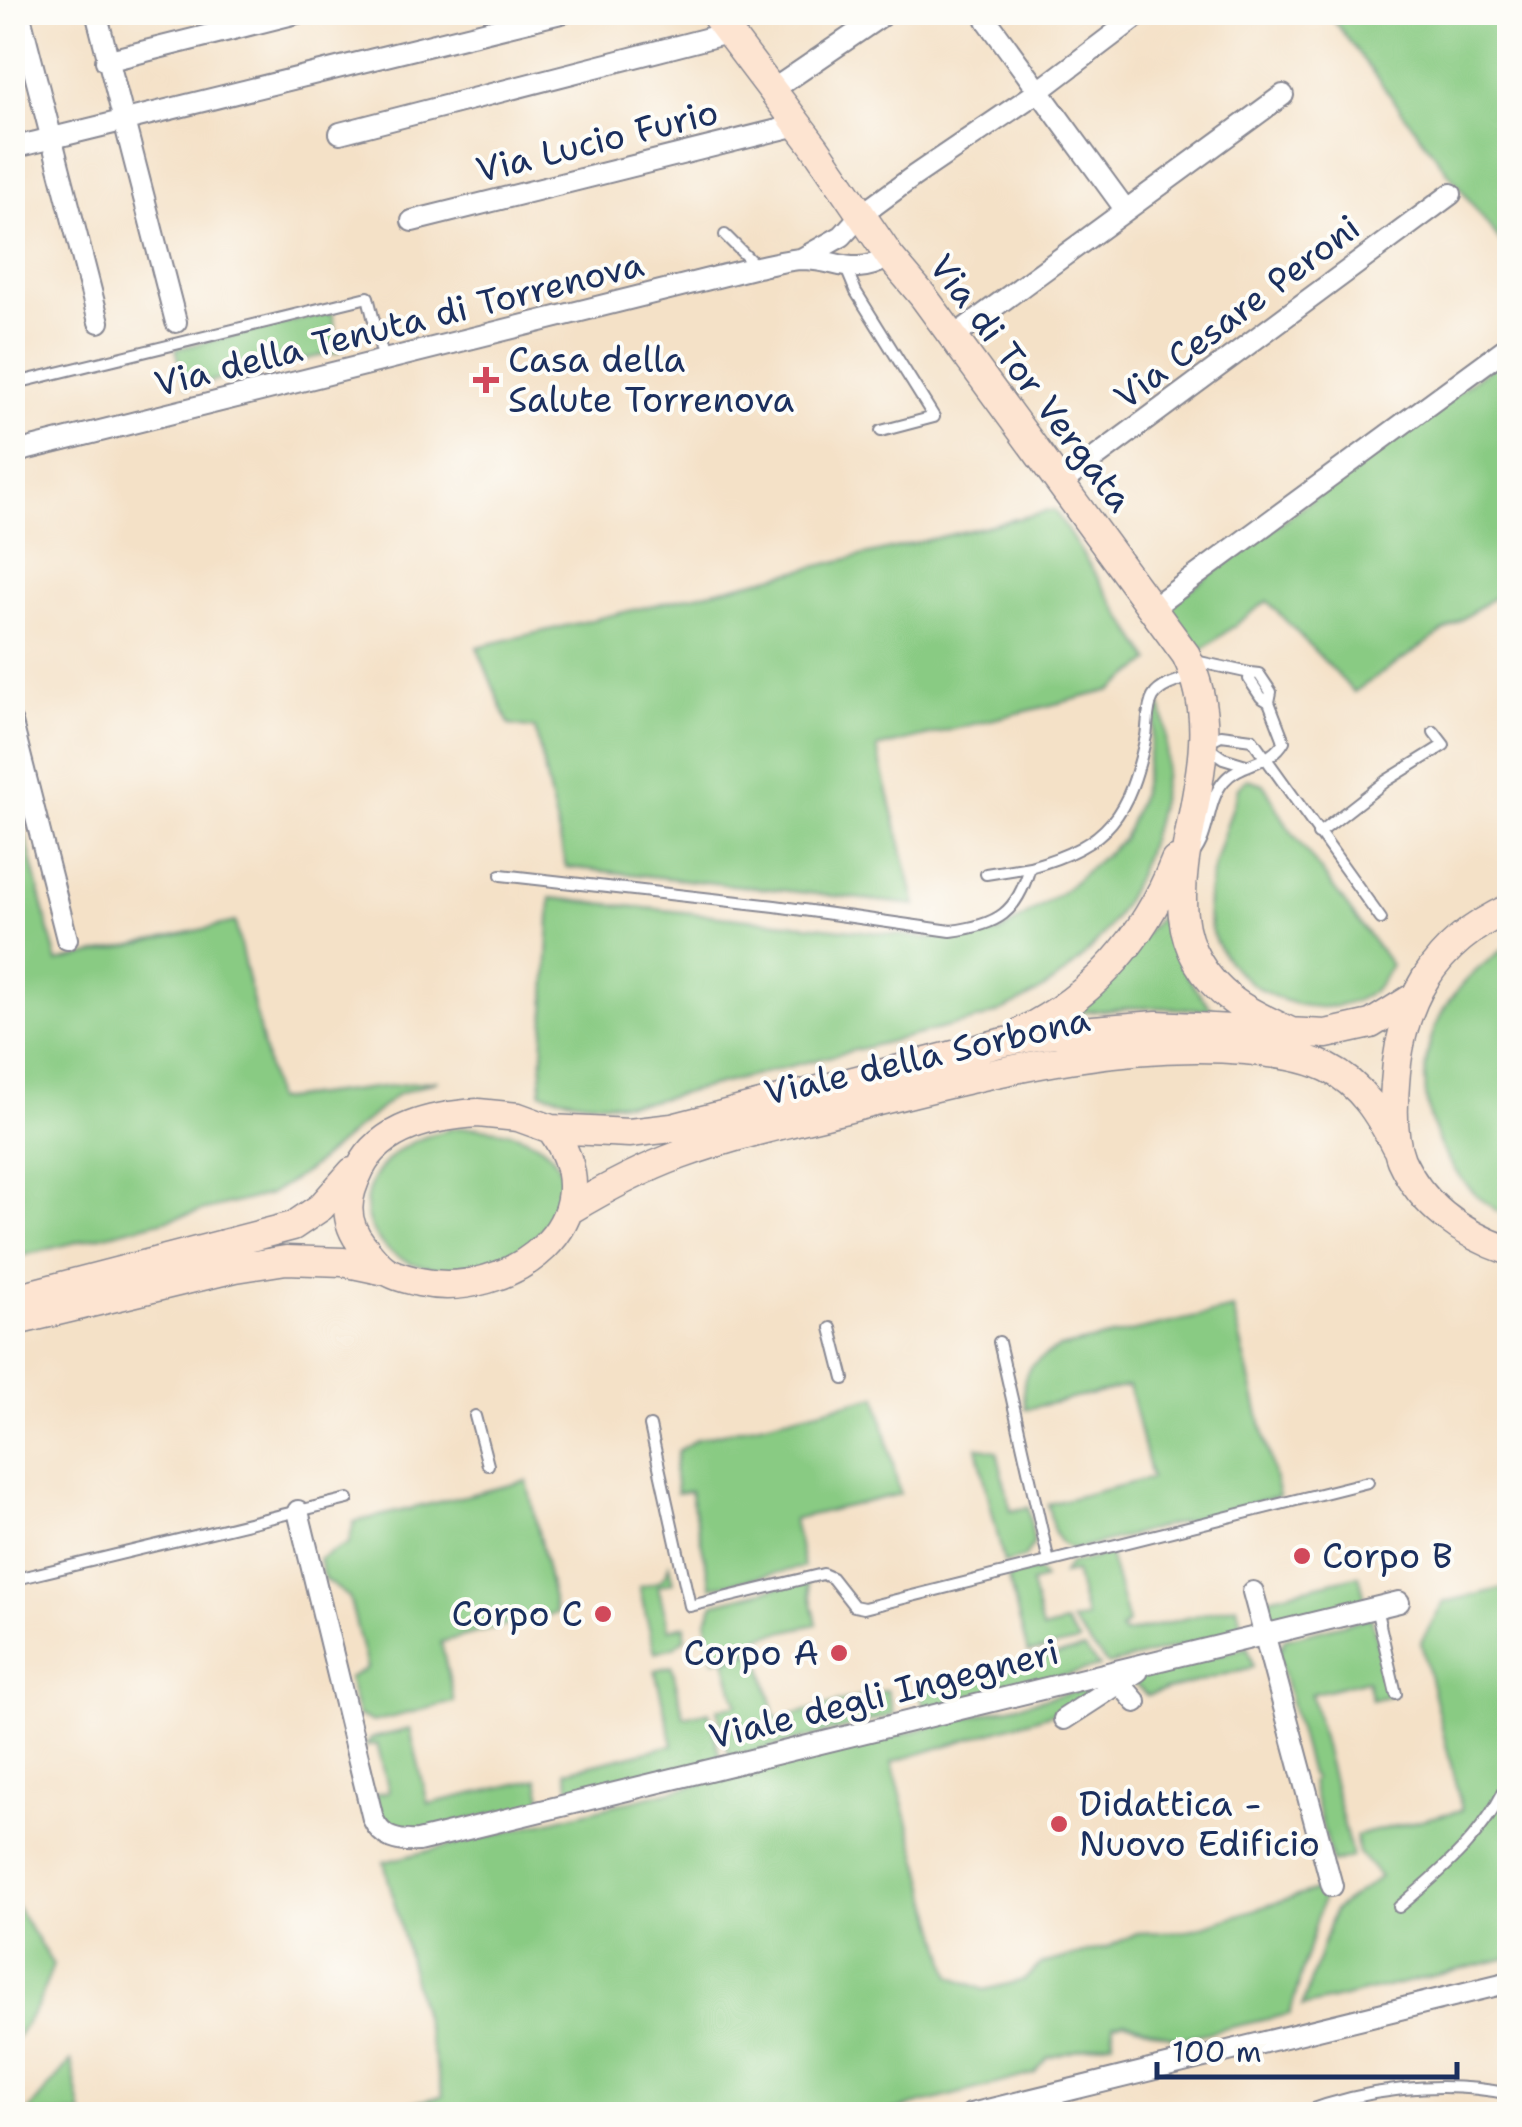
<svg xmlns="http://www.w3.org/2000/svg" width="1522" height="2127" viewBox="0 0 1522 2127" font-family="'Shantell Sans',sans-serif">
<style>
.green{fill:#89cb83;stroke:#527d70;stroke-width:2.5}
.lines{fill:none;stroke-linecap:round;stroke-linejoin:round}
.lane-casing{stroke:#888892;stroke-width:14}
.street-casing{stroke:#888892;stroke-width:24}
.secondary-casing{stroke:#888892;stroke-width:31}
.lane{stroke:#fff;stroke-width:10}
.street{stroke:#fff;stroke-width:20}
.secondary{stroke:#fde4d1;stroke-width:28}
.poi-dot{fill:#d1495b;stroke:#fdfcf7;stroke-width:4}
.labels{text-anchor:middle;stroke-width:8;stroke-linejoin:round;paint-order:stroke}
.street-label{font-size:35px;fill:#1b2f5e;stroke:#fdfcf7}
.poi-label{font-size:35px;fill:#1b2f5e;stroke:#fdfcf7;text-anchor:start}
</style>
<rect width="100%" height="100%" fill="#fdfcf7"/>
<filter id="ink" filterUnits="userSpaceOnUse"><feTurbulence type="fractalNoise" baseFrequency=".01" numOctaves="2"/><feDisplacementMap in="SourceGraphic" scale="20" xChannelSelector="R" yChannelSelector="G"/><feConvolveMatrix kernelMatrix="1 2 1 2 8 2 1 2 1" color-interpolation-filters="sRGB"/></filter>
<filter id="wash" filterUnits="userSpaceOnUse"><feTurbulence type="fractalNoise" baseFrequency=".0048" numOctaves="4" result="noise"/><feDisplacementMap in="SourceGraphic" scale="40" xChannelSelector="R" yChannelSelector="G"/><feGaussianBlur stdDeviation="2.25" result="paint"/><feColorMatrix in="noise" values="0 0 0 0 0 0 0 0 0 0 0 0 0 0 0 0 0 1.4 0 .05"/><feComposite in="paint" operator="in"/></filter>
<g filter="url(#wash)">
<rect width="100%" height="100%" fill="#f4e1c7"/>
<!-- green -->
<path class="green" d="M1328 13H1509V253Z
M332 312 341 351 186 387 176 349Z
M1509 354V587L1354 692 1267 601 1198 653 1165 608Z
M1054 510 1151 661 1112 690 877 748 916 905 566 867 535 729 509 725 477 647Z
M1159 702C1172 731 1166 771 1160 801 1138 907 1088 980 984 1018L647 1102C610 1105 577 1102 541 1092L551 898 928 938 999 933 1061 893 1123 839 1141 794Z
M1247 779 1264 784 1288 827 1391 965C1384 976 1379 988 1367 995 1310 1030 1221 985 1209 921 1201 881 1229 828 1238 787Z
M13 786 57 962 235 922 275 1100 438 1080 396 1095 307 1171 270 1194 13 1258Z
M1163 914C1173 953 1186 980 1213 1010L1146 1007 1071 1013Z
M1509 945V1218C1437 1180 1401 1085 1443 1011 1459 983 1484 963 1509 945Z
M455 1128C497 1125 570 1136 562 1195 561 1202 555 1210 552 1216 531 1257 477 1273 433 1268 370 1261 341 1199 393 1155 411 1140 433 1133 455 1128Z
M1233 1309 1279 1496 1075 1550C1052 1544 1052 1524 1048 1504L1151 1478 1129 1386 1026 1409C1018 1374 1028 1363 1059 1348Z
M877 1396 900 1494 793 1519 804 1567 711 1587 690 1491 677 1493 674 1470 678 1451 697 1439Z
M977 1447 997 1451 1011 1511 1028 1507 1034 1543 1024 1558 1004 1563Z
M527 1481 556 1613 441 1642 454 1702 373 1722 358 1715 348 1678 367 1668 349 1597 324 1579 319 1559 349 1543 354 1522Z
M1109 1554 1128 1623 1120 1630 1124 1634 1237 1605 1243 1630 1108 1665 1071 1622 1086 1618 1075 1572 1063 1574 1069 1564Z
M669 1565 673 1582 658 1586 669 1629 685 1625V1638L674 1647 655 1652 639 1587C656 1583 664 1582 669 1565Z
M1032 1570 1038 1572 1044 1579 1031 1583 1042 1630 1065 1624 1079 1642 1028 1653 1008 1577Z
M1359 1575 1366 1602 1271 1625 1265 1598Z
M807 1580 817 1624 759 1637V1648L714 1660 706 1621 714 1603Z
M1509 1587V1958L1302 2007 1334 1910 1380 1877 1359 1853 1355 1836 1462 1810 1421 1642 1444 1602Z
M1371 1617 1391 1695 1372 1700 1367 1680 1311 1694 1352 1857 1332 1863 1311 1782 1314 1778 1310 1774 1275 1643 1282 1648 1284 1639Z
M1248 1647 1253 1667 1147 1695 1132 1682 1151 1670Z
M1084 1649 1099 1667 924 1709 919 1688Z
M758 1651 776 1719 887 1690 894 1715 730 1758 717 1709 737 1704 725 1660Z
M672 1666 684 1717 709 1711 721 1760 572 1797 566 1771 673 1745 655 1670Z
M1099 1685 1064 1710 892 1762 951 1976 984 1990 1024 1980 1041 1964 1108 1947 1137 1933 1187 1931 1326 1887 1290 2014 1179 2039 1125 2022 1113 2024V2041L1048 2058 1034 2074 881 2114H365L443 2096 384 1862Z
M410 1729 428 1804 538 1779 543 1802 407 1835 384 1824 374 1795 389 1791 377 1744 365 1746 372 1738Z
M12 1900 53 1965 38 2005 13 2043Z
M71 2061 82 2114H26Z"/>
</g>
<g filter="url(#ink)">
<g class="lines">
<!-- lane casing -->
<g class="lane-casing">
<path id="lane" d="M725 235 756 266
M846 268 856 292 934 417 881 431
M12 384 368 297 384 361
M1250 673 1259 674 1271 692 1269 702
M1246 765 1223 758 1203 744 1221 735 1252 739 1381 919
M1318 834 1386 781 1444 745 1434 732
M1193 855C1211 833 1206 802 1224 781 1241 761 1271 765 1284 741L1269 702 1261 697 1249 679 1250 673 1195 661
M986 874 1030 867
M501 875 775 906 951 931C998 925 1017 913 1030 867 1110 845 1129 814 1146 736 1148 725 1147 707 1153 697 1160 685 1181 680 1194 676
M831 1328 844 1379
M999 1342 1049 1562
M475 1416 488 1465
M650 1426 690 1606 823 1574 832 1578 854 1606 864 1608 1368 1482
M12 1580 348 1499
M1376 1608 1396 1694
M1399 1907C1443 1870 1488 1832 1510 1777
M1299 2114C1365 2089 1440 2079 1510 2094"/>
</g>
<!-- street casing -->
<g class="street-casing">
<path id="street" d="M19 12 99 322
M96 12 176 322
M987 20 1125 209
M106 61 301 12
M771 91 887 12
M340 133 728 33
M12 148 565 12
M412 221 798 125
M801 259 842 236 861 215 914 176 1039 91 1143 12
M960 332 1283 95
M12 453 757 267C772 264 789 259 804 259 840 260 851 278 890 257
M1061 483 1451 194
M1152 608 1510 345
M12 723 67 939
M298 1511 373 1819C382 1839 398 1842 418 1841L1399 1602
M1253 1592 1332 1886
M1111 1673 1136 1702
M1064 1719 1138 1671
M971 2114 1510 1982"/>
</g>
<!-- secondary casing -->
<g class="secondary-casing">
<path id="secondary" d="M713 12 815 147 890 257 923 296 1186 655C1199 682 1205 714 1203 744 1199 834 1143 932 1232 1000 1250 1014 1273 1023 1293 1033
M1510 908C1433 943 1400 1002 1395 1084 1393 1108 1392 1137 1401 1160 1422 1206 1463 1235 1510 1251
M1021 1032C1095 995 1145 937 1175 861
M478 1113 518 1117 551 1129C619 1222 508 1301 419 1282 408 1279 393 1276 384 1269 376 1263 369 1254 363 1246 342 1220 346 1197 360 1169 381 1126 434 1116 478 1113Z
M551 1129 629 1133 672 1128 1000 1043 1054 1033 1157 1025 1326 1034 1371 1024 1411 999
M571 1209C606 1188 642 1169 680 1155 742 1132 807 1119 871 1103 994 1073 1118 1039 1246 1050 1272 1053 1303 1056 1328 1068 1362 1085 1379 1114 1396 1147
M12 1299 293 1226 321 1207 352 1172
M12 1322 236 1268 286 1260 343 1262 386 1271"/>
</g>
<!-- lane -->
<use href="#lane" class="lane"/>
<!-- street -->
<use href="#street" class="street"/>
<!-- secondary -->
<use href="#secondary" class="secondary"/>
</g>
</g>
<!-- markers -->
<g class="poi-dot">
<path d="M481 365h10v10h10v10h-10v10h-10v-10h-10v-10h10z"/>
<circle cx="1302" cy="1556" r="10"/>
<circle cx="603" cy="1614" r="10"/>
<circle cx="839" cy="1653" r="10"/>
<circle cx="1059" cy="1824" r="10"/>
</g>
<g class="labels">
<!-- street labels -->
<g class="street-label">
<text transform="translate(597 141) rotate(-14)" y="12">Via Lucio Furio</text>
<text transform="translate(1237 312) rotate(-37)" y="12">Via Cesare Peroni</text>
<text transform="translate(399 324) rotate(-14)" y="12">Via della Tenuta di Torrenova</text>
<text transform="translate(1031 383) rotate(53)" y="12">Via di Tor Vergata</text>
<text transform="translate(927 1056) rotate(-13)" y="12">Viale della Sorbona</text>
<text transform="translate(884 1694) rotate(-14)" y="12">Viale degli Ingegneri</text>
</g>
<!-- poi labels -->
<g class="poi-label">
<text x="508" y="372">Casa della<tspan x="508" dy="40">Salute Torrenova</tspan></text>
<text x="1322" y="1568">Corpo B</text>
<text x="583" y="1626" text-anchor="end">Corpo C</text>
<text x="819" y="1665" text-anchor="end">Corpo A</text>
<text x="1079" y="1816">Didattica -<tspan x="1079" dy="40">Nuovo Edificio</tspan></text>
</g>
</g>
<!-- margin -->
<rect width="1522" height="2127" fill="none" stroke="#fdfcf7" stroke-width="50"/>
<!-- scale -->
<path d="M1157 2062v15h300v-15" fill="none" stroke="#1b2f5e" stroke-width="5"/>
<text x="1172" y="2062" font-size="30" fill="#1b2f5e" stroke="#fdfcf7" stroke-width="8" paint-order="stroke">100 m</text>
</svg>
